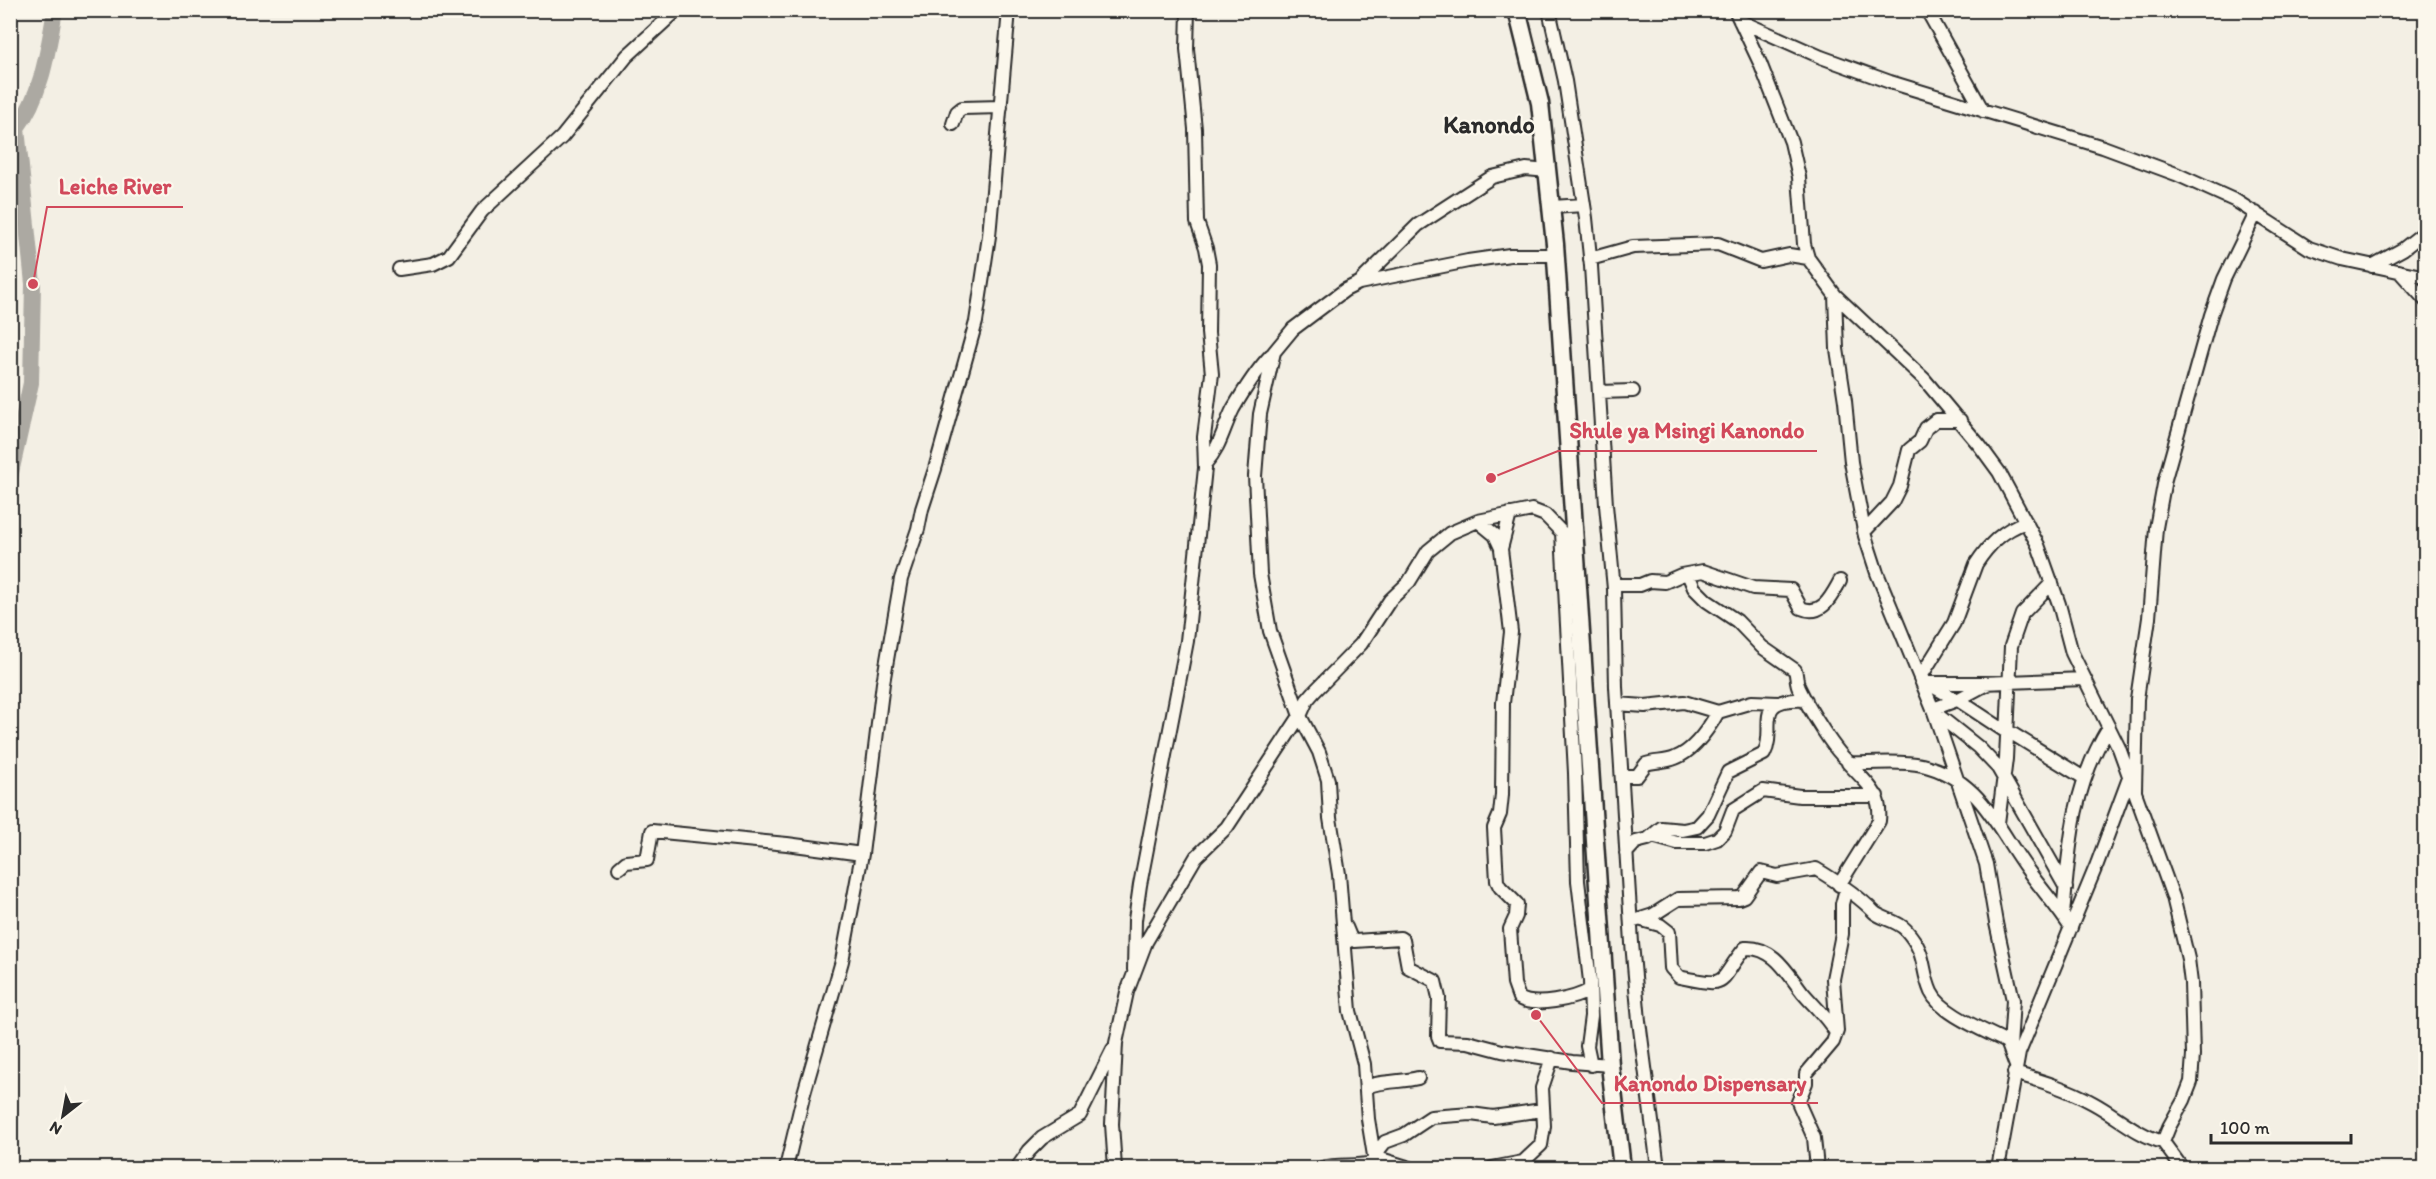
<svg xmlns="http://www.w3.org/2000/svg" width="2436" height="1179" viewBox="0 0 2436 1179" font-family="Itim,sans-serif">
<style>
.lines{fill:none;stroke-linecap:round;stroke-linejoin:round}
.river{stroke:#aca9a2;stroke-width:16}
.minor-casing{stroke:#2b2b2b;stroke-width:16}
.highway-casing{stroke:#2b2b2b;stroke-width:21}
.minor{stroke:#fbf7ec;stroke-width:12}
.highway{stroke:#fbf7ec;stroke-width:16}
.labels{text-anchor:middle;stroke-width:4.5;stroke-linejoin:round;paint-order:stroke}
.quarter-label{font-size:24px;font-weight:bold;fill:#2b2b2b;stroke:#fbf7ec}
.leader{fill:none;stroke:#d1495b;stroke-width:2}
.callout-dot{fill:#d1495b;stroke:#fbf7ec;stroke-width:2}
.callout-label{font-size:22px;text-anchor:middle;font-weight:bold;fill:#d1495b;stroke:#fbf7ec;stroke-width:4.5;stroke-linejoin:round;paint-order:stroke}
</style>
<rect width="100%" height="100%" fill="#f3efe4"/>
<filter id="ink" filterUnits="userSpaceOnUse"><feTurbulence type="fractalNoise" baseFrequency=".0167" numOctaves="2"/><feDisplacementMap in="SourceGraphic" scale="12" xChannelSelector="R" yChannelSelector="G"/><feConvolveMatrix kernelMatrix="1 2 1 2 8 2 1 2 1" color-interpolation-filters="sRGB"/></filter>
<g filter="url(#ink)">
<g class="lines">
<!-- river -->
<path class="river" d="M10 477 31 383 33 284 17 128C42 95 48 50 55 10"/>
<!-- minor casing -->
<g class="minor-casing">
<path id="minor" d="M1549 10 1565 81 1586 218 1591 266 1606 505 1614 589 1616 687 1632 943 1639 1021 1658 1168
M1735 10 1760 63 1791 142 1799 177 1804 244 1808 258 1835 295 1924 379 1980 446 1999 472 2038 545 2059 604 2072 653 2119 748 2173 897 2188 959 2191 983 2193 1055 2191 1082 2184 1100 2169 1127 2163 1142 2182 1168
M1927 10 1983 111
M1740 21 1821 57 1890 82 2103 147 2176 174 2236 201 2309 248 2342 259 2426 277
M953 124 957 112 962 108 1001 107
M1552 207 1584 205
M1590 259 1633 247 1718 244 1761 261 1789 255 1808 258
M2372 266 2403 249 2426 231
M399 269 433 264 449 256 482 211 562 137 627 56 677 10
M2399 271 2426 301
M1362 280 1418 225 1492 177 1526 169 1548 171
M1835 295 1837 349 1845 401 1851 462 1865 536 1877 573 1934 712 1986 864 1996 923 2013 1000 2010 1047
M1599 392 1633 391
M1205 464C1221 446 1223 429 1233 409 1244 390 1256 371 1271 355
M1510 514 1501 549 1511 632 1503 703 1502 795 1500 814 1494 828 1497 881 1500 887 1517 904 1516 916 1510 929 1514 984 1519 998C1534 1008 1575 999 1590 990
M1478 521 1495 535 1501 548
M1864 532 1892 502 1900 486 1909 450 1920 441 1926 428 1936 420H1960
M1562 533 1575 773 1578 881 1590 981 1591 1016 1587 1046 1591 1065
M1688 574 1694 588 1707 601 1737 621 1762 647 1795 670C1797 676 1796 682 1799 688 1806 703 1839 761 1852 763 1875 764 1899 760 1922 765 1980 779 1995 825 2027 869 2041 889 2058 907 2071 928
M1614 585H1640L1650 581 1665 582 1681 575 1703 571 1753 588 1791 590 1801 608C1822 617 1831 597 1840 581
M1920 678 1954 623 1976 564C1989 544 2003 530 2026 522
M1922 683H1982L2084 679
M1927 683 1957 700
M1958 700 2008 733
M1617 704 1645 706 1684 702 1718 712 1752 702 1778 703
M1933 709 1957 700 1987 684
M1934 712 1978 747 1998 768 2066 888
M2008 731 2084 778
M1622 776H1637L1646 764C1655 761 1666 762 1675 758 1694 751 1709 728 1718 712
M2135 791 2137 699 2149 618 2156 528 2165 479 2211 315 2224 279 2256 213
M1998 823 2006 759 2011 646 2022 614 2052 583
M1652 836 1677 843H1705L1717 839 1725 831 1733 810 1763 791 1800 796H1877
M1626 853 1636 842 1648 839 1661 828 1683 830 1697 827 1708 815 1728 772 1764 754C1778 728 1749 697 1806 700
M619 868 626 862 647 860 652 831 787 844 862 854
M1839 885 1879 821C1882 792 1866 783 1848 763
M2063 915C2069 847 2072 787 2109 727
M1642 920 1660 925 1669 932 1671 968 1679 977C1732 988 1716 983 1745 948 1774 946 1788 974 1803 993 1814 1006 1828 1018 1836 1033
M1631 922 1653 915 1678 899 1739 898 1744 896 1761 872 1777 876 1816 869C1836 881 1858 895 1874 912 1881 919 1897 920 1906 930 1928 955 1920 967 1931 992 1941 1014 1986 1031 2007 1042L2016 1066
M1346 927 1351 939 1355 941 1400 938 1403 940 1408 967 1435 981 1439 998 1438 1036 1440 1041 1468 1042 1502 1051 1572 1062 1610 1065
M1134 970 1135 920 1140 885 1187 641 1205 468 1204 437 1212 374 1208 333 1209 264 1206 248 1197 222 1195 129 1187 49 1188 10
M2014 1073C2042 1081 2068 1089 2093 1103 2117 1116 2137 1135 2163 1142
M1366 1088C1375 1081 1403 1082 1418 1078
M1374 1156 1385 1142 1404 1135 1431 1117 1471 1114 1493 1117 1542 1110
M1374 1159 1384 1160 1410 1168
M786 1168 804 1093 842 961 862 854 883 683 901 579 918 529 922 509 935 469 976 322 989 236 1009 10
M1017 1168 1029 1151 1042 1138 1080 1115 1113 1049
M1115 1168 1112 1124 1116 1043 1127 992 1146 942 1196 857 1227 827 1300 716 1307 700 1314 692 1361 644 1390 600 1409 582 1428 551 1450 533 1478 521 1532 510 1545 515 1575 546
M1322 1168C1340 1163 1358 1168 1375 1162
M1376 1168 1368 1119 1364 1064 1350 1011 1339 874 1330 818 1328 780 1319 752 1300 716 1270 631 1260 574 1255 476 1260 414 1274 352 1293 329 1345 290 1359 283 1468 261 1510 255H1556
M1492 1168 1523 1162 1541 1145 1544 1126 1542 1088 1552 1058
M1817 1168 1814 1138 1798 1102 1806 1083V1074L1833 1042 1837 1031 1833 979 1842 934V904L1846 889
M1998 1168 2019 1053 2097 864 2129 778"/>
</g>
<!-- highway casing -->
<g class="highway-casing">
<path id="highway" d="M1517 10 1540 103 1555 244 1610 1065 1622 1168"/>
</g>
<!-- minor -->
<use href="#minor" class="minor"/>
<!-- highway -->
<use href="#highway" class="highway"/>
</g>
</g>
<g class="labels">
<!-- quarter labels -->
<g class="quarter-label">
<text x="1489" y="133">Kanondo</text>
</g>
</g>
<!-- callouts -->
<path class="leader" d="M33 284L47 207H183M1491 478L1558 451H1817M1536 1015L1602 1103H1818"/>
<g class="callout-dot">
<circle cx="33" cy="284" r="6"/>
<circle cx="1491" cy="478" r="6"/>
<circle cx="1536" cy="1015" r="6"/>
</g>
<g class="callout-label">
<text x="115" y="194">Leiche River</text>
<text x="1687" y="438">Shule ya Msingi Kanondo</text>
<text x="1710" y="1091">Kanondo Dispensary</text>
</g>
<!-- margin -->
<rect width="2436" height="1179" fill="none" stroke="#fbf7ec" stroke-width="36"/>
<rect x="18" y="18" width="2400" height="1143" fill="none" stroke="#2b2b2b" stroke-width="2" filter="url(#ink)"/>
<!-- north arrow -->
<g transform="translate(63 1116) rotate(211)" stroke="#fbf7ec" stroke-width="4.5" paint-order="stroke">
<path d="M0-4.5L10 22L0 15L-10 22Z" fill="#2b2b2b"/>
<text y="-9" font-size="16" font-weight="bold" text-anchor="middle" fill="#2b2b2b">N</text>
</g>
<!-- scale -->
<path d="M2211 1134v9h140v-9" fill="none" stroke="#2b2b2b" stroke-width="3"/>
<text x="2220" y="1134" font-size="18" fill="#2b2b2b" stroke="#fbf7ec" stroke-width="4.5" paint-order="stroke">100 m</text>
</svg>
